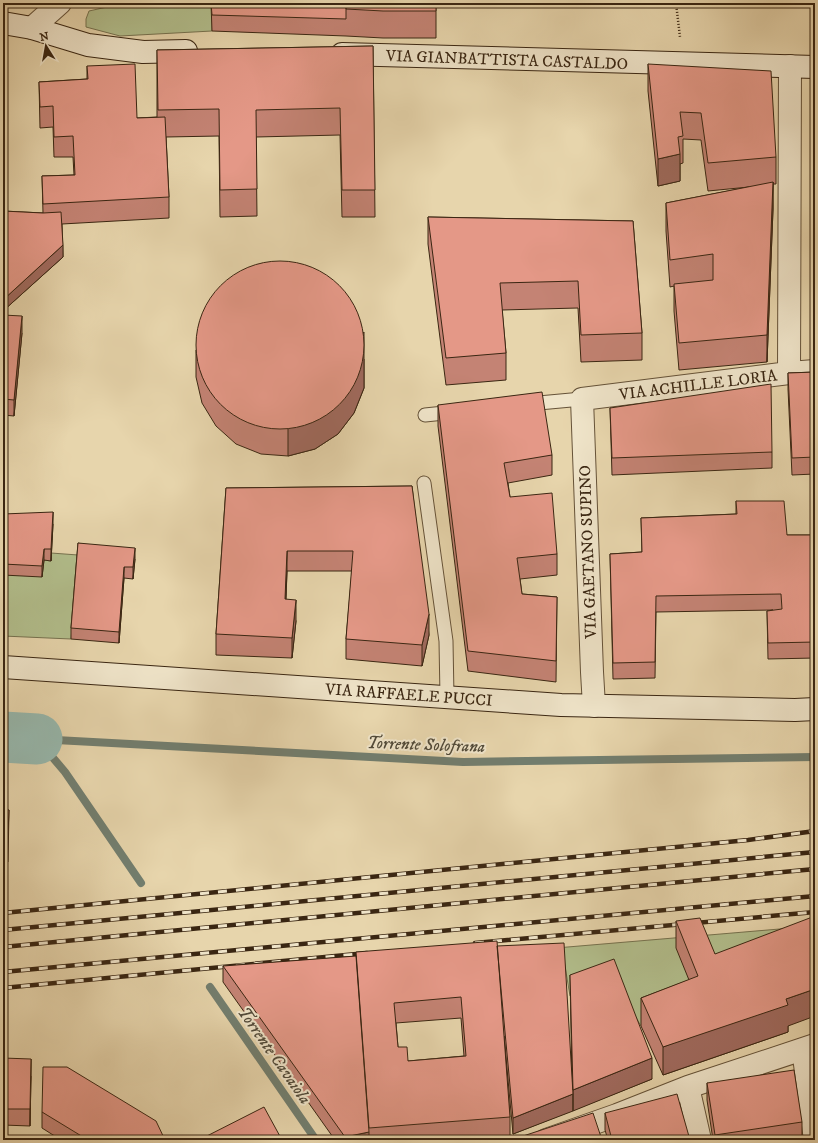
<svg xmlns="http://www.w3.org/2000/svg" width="818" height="1143" viewBox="0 0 818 1143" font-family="'IM FELL DW Pica',serif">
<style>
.green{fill:#b2be8c;stroke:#76724f}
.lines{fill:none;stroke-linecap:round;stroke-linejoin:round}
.stream{stroke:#727e6f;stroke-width:8}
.river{stroke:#97b8ad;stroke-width:51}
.lane-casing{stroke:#655238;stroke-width:15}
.street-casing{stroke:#655238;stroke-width:24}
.secondary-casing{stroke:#3a2612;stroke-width:24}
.path{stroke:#3a2612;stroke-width:2.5;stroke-dasharray:1 2;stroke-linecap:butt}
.lane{stroke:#efe4c9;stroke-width:13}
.street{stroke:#efe4c9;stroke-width:22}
.secondary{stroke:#efe4c9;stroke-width:22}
.rail-casing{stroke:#3a2612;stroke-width:4.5}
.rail{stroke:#efe4c9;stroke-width:3;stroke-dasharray:9;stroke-linecap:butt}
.wall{fill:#c48374;stroke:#3a2612;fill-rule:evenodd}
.shaded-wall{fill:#a06a5e;stroke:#3a2612}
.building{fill:#e49887;stroke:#3a2612;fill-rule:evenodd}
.labels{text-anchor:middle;stroke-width:4;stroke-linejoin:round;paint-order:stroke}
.street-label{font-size:16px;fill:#3a2612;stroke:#efe4c9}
.water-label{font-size:17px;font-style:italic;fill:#514a39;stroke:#efe4c9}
</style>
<rect width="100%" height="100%" fill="#e7d5ac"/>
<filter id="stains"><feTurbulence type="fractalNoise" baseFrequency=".005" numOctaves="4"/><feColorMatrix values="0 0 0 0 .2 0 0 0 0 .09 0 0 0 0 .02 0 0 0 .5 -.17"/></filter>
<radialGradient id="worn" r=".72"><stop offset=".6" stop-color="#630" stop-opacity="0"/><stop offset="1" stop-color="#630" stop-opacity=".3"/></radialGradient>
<!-- green -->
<path class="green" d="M125 3H212V31L120 36 86 27V19L89 11Z
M51 553 78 555 71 639 3 636V575L44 560 51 561Z
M815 926 698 1003 641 1026 614 980 570 996 564 960 250 974Z"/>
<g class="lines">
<!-- stream -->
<path class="stream" d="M37 739 463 762 815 757
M37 739 65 772 141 883
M210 987 316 1140"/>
<!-- river -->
<path class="river" d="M3 737 37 739"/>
<!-- lane casing -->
<g class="lane-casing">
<path id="lane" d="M528 404 582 399
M425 415 454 412
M424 483 446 641 447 697"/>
</g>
<!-- street casing -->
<g class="street-casing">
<path id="street" d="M32 28 60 3
M789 373 790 66
M594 706 592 672 582 399 789 373 815 371
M803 1049 815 1140
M688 1087 700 1140
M546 1140 617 1115 688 1087 815 1045"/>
</g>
<!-- secondary casing -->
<g class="secondary-casing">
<path id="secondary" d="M3 23 32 28 88 45 143 52 186 51
M342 54 815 67
M3 667 561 705 795 710 815 709"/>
</g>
<!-- path -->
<path class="path" d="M676 3 680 37"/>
<!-- lane -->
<use href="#lane" class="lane"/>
<!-- street -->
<use href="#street" class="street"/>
<!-- secondary -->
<use href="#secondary" class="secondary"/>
<!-- rail casing -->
<g class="rail-casing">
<path id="rail" d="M3 913 748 840 815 831
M3 930 815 852
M475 943 815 912
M3 947 815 869
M3 972 815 896
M3 988 367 953"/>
</g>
<!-- rail -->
<use href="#rail" class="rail"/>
</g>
<!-- wall -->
<path class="wall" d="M211 3H436V38H383L346 36 212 31Z
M373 46 375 217H342L340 135 256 137 257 216 220 217 219 136 166 137 169 197V218L62 224 63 257 3 311V211L43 213 42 176 74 175 73 157H54L53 127 40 128 39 82 87 79V66L137 118 157 117V50Z
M648 64 776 157V184H773V209L767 362 679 370 674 311V286L670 287 666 231V203L749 187 708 191 701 140 683 139V163L680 164V181L658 186 648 91Z
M428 217 633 221 642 333V360L581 362 578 308 502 310 506 353V380L446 385 428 244Z
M3 315 22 333 14 416 3 415Z
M196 350 364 359V388L354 413 338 434 315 449 288 456 261 454 236 444 216 426 202 403 196 377Z
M815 372V474L792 475 788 389V373Z
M438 405 552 455V475L508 483 510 497 557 554V575L520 579 522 594 557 597 556 682 468 671 438 426Z
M610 408 772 452V468L612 475Z
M412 486 429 635 422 666 346 659V639L352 571H287L286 599 296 621 292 658 216 655V634L226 488Z
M736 501 787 535H815V658L768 659 767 611 773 610 656 612 655 678 613 679 610 554 642 552 641 518 736 514Z
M3 514 53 524 51 561 44 560 42 577 3 575Z
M78 543 135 559 133 579 124 578 119 643 71 639V628Z
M3 810H9L8 862H3Z
M676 921 715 954 788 1026V1032L663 1075 641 1026V998L689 980 676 948Z
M497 946 572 1082 570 975 652 1079 513 1134 504 1036 510 1117V1138L480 1140H335L223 982V966ZM461 1018 464 1056 408 1061 398 1047 396 1023Z
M3 1058 31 1076 30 1126 3 1125Z
M707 1083 802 1122V1139L793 1140H713L707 1100Z
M42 1112 165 1140H61L42 1128Z
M605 1113 690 1140H608L605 1130Z"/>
<!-- shaded-wall -->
<path class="shaded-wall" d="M680 154V181L658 186V159Z
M773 182V209L767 362V335Z
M63 245V257L3 311V300Z
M22 316V333L14 416V400Z
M364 332V388L354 413 338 434 315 449 288 456V428Z
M53 512V524L51 561V549Z
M135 548V559L133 579V567Z
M44 549V560L42 577V566Z
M287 551V571L285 619V599Z
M124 567V578L119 643V632Z
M296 600V621L292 658V638Z
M429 614V635L422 666V645Z
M815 989V1016L788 1026V1032L663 1075V1047L786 999Z
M652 1058V1079L573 1111V1090Z
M31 1059V1076L30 1126V1109Z
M573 1094V1111L513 1134V1118Z
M369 1132V1140H345V1137Z"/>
<!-- building -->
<path class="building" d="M211 3H346V19L212 15Z
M346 3H436V11H383L346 9Z
M373 46 375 190H342L340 108 256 110 257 189 220 190 219 109 158 110 157 50Z
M135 64 137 118 165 117 169 197 43 204 42 176 75 175 73 136 54 137 53 106 40 107 39 82 88 79 87 66Z
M648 64 771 71 776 157 708 163 701 113 680 112 683 136 678 137 680 154 658 159Z
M773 182 767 335 679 343 674 284 713 280V254L670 260 666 203Z
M3 211 43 213 61 212 63 245 3 300Z
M428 217 633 221 642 333 581 335 578 281 500 283 506 353 446 358Z
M196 345a84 84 0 1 1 168 0a84 84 0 1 1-168 0Z
M3 315 22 316 14 400 3 399Z
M815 372V457L792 458 788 373Z
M771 384 772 452 612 458 610 408Z
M542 392 552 455 504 463 510 497 552 493 557 554 517 558 522 594 557 597 556 661 468 651 438 405Z
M412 486 429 614 422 645 346 639 353 551H287L285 599 296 600 292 638 216 634 226 488Z
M736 501H784L787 535H815V642L768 643 767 611 782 609 781 594 656 596 655 662 613 663 610 554 642 552 641 518 737 514Z
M53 512 51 549H44L42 566 3 564V514Z
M78 543 135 548 133 567H124L119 632 71 628Z
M3 810H9L8 835H3Z
M815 916V989L786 999 788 1005 663 1047 641 998 698 976 676 921 700 918 715 954Z
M497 941 510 1117 369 1128 356 952ZM461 997 466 1056 408 1061 407 1047H398L394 1003Z
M564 943 573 1094 513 1118 497 946Z
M356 956 369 1132 345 1137 223 966Z
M614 959 652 1058 573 1090 570 975Z
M3 1058 31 1059 30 1109H3Z
M43 1067H67L156 1121 165 1140H88L42 1112Z
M794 1070 802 1122 715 1135 707 1083Z
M677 1094 690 1140H612L605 1113Z
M264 1107 282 1140H199Z
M593 1113 602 1140H511Z"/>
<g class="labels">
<!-- street labels -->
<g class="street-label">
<text transform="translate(507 59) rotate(2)" y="6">VIA GIANBATTISTA CASTALDO</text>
<text transform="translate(698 384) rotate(-7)" y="6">VIA ACHILLE LORIA</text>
<text transform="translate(587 552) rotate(-92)" y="6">VIA GAETANO SUPINO</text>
<text transform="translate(409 694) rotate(4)" y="6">VIA RAFFAELE PUCCI</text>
</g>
<!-- water labels -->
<g class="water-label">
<text transform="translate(426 744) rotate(2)" y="6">Torrente Solofrana</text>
<text transform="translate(275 1055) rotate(55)" y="6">Torrente Cavaiola</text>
</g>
</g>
<!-- margin -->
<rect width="818" height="1143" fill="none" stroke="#e7d5ac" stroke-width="16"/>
<rect x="4" y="4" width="810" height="1135" fill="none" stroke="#3a2612" stroke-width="2"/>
<rect x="8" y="8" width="802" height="1127" fill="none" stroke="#3a2612"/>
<!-- north arrow -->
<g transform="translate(46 46) rotate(349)" stroke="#efe4c9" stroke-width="3" paint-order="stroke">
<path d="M0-3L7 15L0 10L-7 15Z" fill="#3a2612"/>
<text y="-6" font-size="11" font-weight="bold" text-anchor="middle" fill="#3a2612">N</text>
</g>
<rect width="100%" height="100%" filter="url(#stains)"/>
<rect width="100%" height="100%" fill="url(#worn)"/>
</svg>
